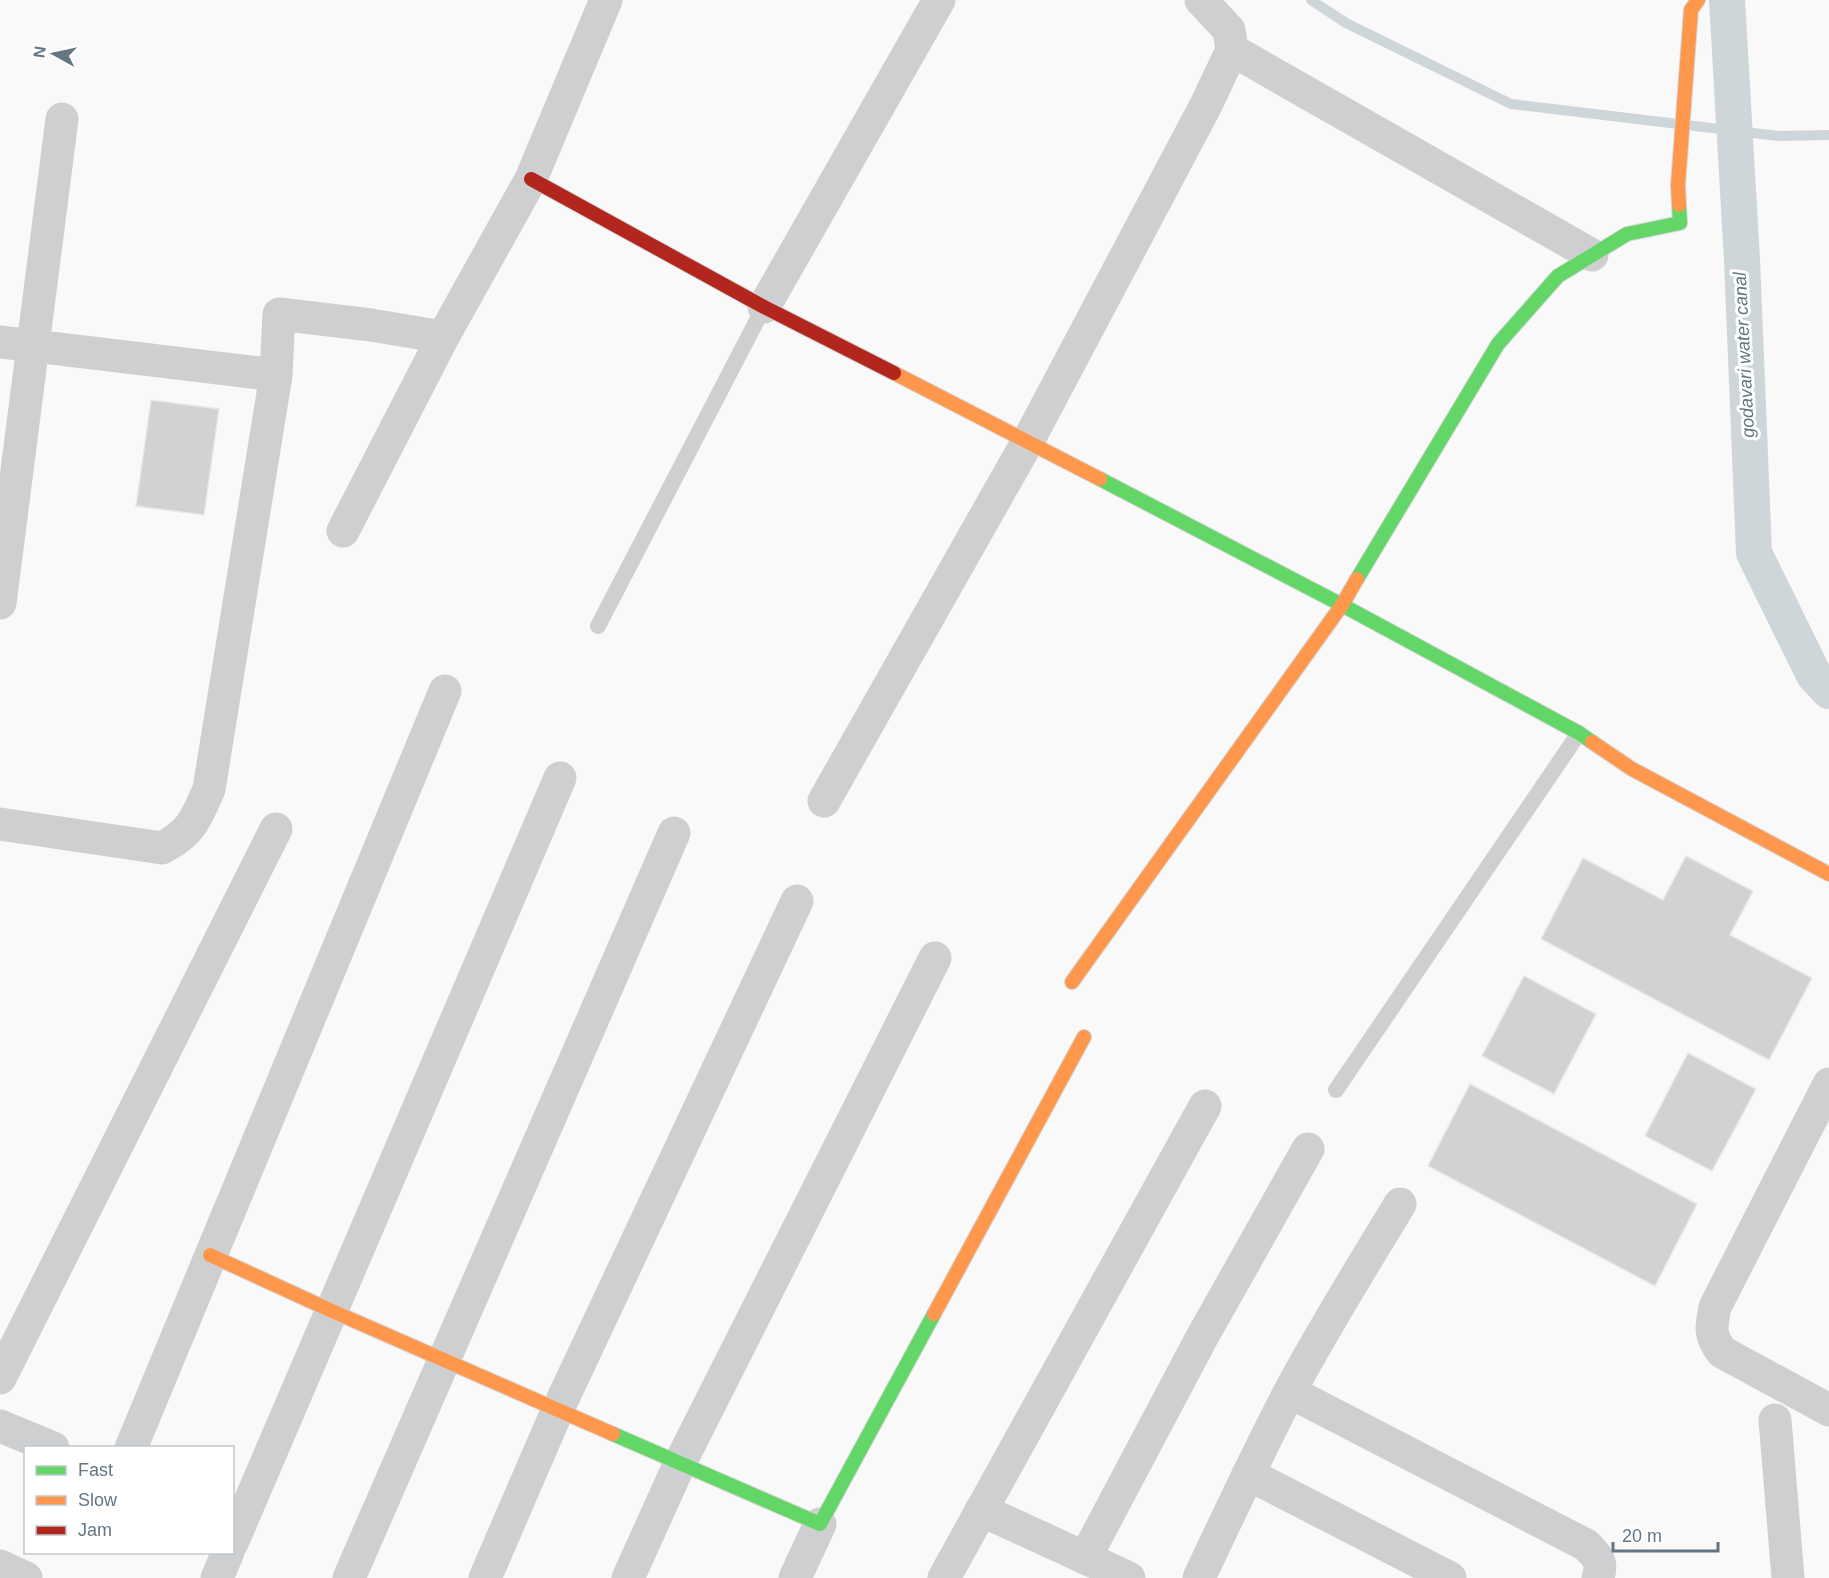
<svg xmlns="http://www.w3.org/2000/svg" width="1829" height="1578" viewBox="0 0 1829 1578" font-family="Arial,sans-serif">
<style>
.lines{fill:none;stroke-linecap:round;stroke-linejoin:round}
.stream{stroke:#ced6d9;stroke-width:10}
.canal{stroke:#ced6d9;stroke-width:36}
.building{fill:#d0d2d3;stroke:#e8e8e8;stroke-width:1.5}
.fast-casing{stroke:#d5d6d7;stroke-width:16}
.slow-casing{stroke:#d5d6d7;stroke-width:16}
.jam-casing{stroke:#d5d6d7;stroke-width:16}
.lane{stroke:#cecfd0;stroke-width:16}
.street{stroke:#cecfd0;stroke-width:33}
.fast{stroke:#63d668;stroke-width:14}
.slow{stroke:#ff974d;stroke-width:14}
.jam{stroke:#b3261e;stroke-width:14}
.labels{text-anchor:middle;stroke-width:6;stroke-linejoin:round;paint-order:stroke}
.water-label{font-size:18px;font-style:italic;fill:#60757c;stroke:#fff}
</style>
<rect width="100%" height="100%" fill="#f9f9f9"/>
<g class="lines">
<!-- stream -->
<path class="stream" d="M1311 0 1346 23 1511 104 1778 136 1829 135"/>
<!-- canal -->
<path class="canal" d="M1727 0 1742 260 1754 553 1814 675 1829 691"/>
</g>
<!-- building -->
<path class="building" d="M151 400 219 409 204 515 136 506Z
M1686 856 1753 891 1730 935 1812 978 1769 1060 1541 939 1583 858 1663 900Z
M1524 976 1596 1014 1554 1094 1482 1056Z
M1688 1053 1756 1089 1712 1171 1645 1136Z
M1470 1084 1697 1204 1655 1286 1428 1166Z"/>
<g class="lines">
<!-- fast casing -->
<g class="fast-casing">
<path id="fast" d="M1100 479 1342 605 1579 733 1592 742
M1357 579 1498 344 1558 276 1627 234 1680 223 1679 205
M613 1434 820 1524 934 1314"/>
</g>
<!-- slow casing -->
<g class="slow-casing">
<path id="slow" d="M1679 205 1678 185 1691 10 1698 0
M894 373 1100 479
M1592 742 1632 769 1829 874
M1072 982 1342 605 1357 579
M210 1255 332 1311 613 1434
M934 1314 1084 1037"/>
</g>
<!-- jam casing -->
<g class="jam-casing">
<path id="jam" d="M531 179 764 307 894 373"/>
</g>
<!-- lane -->
<path class="lane" d="M598 626 764 307
M1336 1090 1579 733"/>
<!-- street -->
<path class="street" d="M1232 50 1592 255
M764 307 939 0
M0 342 276 375
M343 531 443 337 531 179 606 0
M0 603 62 119
M824 801 1028 441 1206 105 1232 50 1229 30 1201 0
M0 824 162 848C192 832 196 819 209 789L276 375 279 314 371 325 443 337
M1829 1084 1715 1307C1711 1327 1709 1335 1722 1352L1829 1410
M0 1378 276 829
M1290 1392 1586 1545C1598 1557 1603 1561 1598 1578
M1775 1420 1788 1578
M0 1426 53 1448
M131 1448 445 691
M1248 1474 1450 1578
M981 1510 1129 1578
M232 1543 560 778
M1085 1558 1201 1339 1308 1149
M0 1566 26 1578
M217 1578 228 1552
M349 1578 674 833
M485 1578 558 1409 797 901
M628 1578 680 1463 935 958
M795 1578 820 1524
M944 1578 1205 1106
M1199 1578C1228 1516 1257 1454 1289 1393 1323 1329 1362 1267 1400 1204"/>
<!-- fast -->
<use href="#fast" class="fast"/>
<!-- slow -->
<use href="#slow" class="slow"/>
<!-- jam -->
<use href="#jam" class="jam"/>
</g>
<g class="labels">
<!-- water labels -->
<g class="water-label">
<text transform="translate(1744 355) rotate(-93)" y="6">godavari water canal</text>
</g>
</g>
<!-- legend -->
<rect x="24" y="1446" width="210" height="108" fill="#ffffff" stroke="#c1c8cd" stroke-width="1.5"/>
<rect x="36" y="1466" width="30" height="9" fill="#63d668" stroke="#c1c8cd" stroke-width="1.5"/>
<text x="78" y="1476" font-size="18" fill="#657683">Fast</text>
<rect x="36" y="1496" width="30" height="9" fill="#ff974d" stroke="#c1c8cd" stroke-width="1.5"/>
<text x="78" y="1506" font-size="18" fill="#657683">Slow</text>
<rect x="36" y="1526" width="30" height="9" fill="#b3261e" stroke="#c1c8cd" stroke-width="1.5"/>
<text x="78" y="1536" font-size="18" fill="#657683">Jam</text>
<!-- north arrow -->
<g transform="translate(54 54) rotate(278)" stroke="#ffffff" stroke-width="4.5" paint-order="stroke">
<path d="M0-4.5L10 22L0 15L-10 22Z" fill="#657683"/>
<text y="-9" font-size="16" font-weight="bold" text-anchor="middle" fill="#657683">N</text>
</g>
<!-- scale -->
<path d="M1613 1542v9h105v-9" fill="none" stroke="#657683" stroke-width="3"/>
<text x="1622" y="1542" font-size="18" fill="#657683" stroke="#ffffff" stroke-width="4.5" paint-order="stroke">20 m</text>
</svg>
